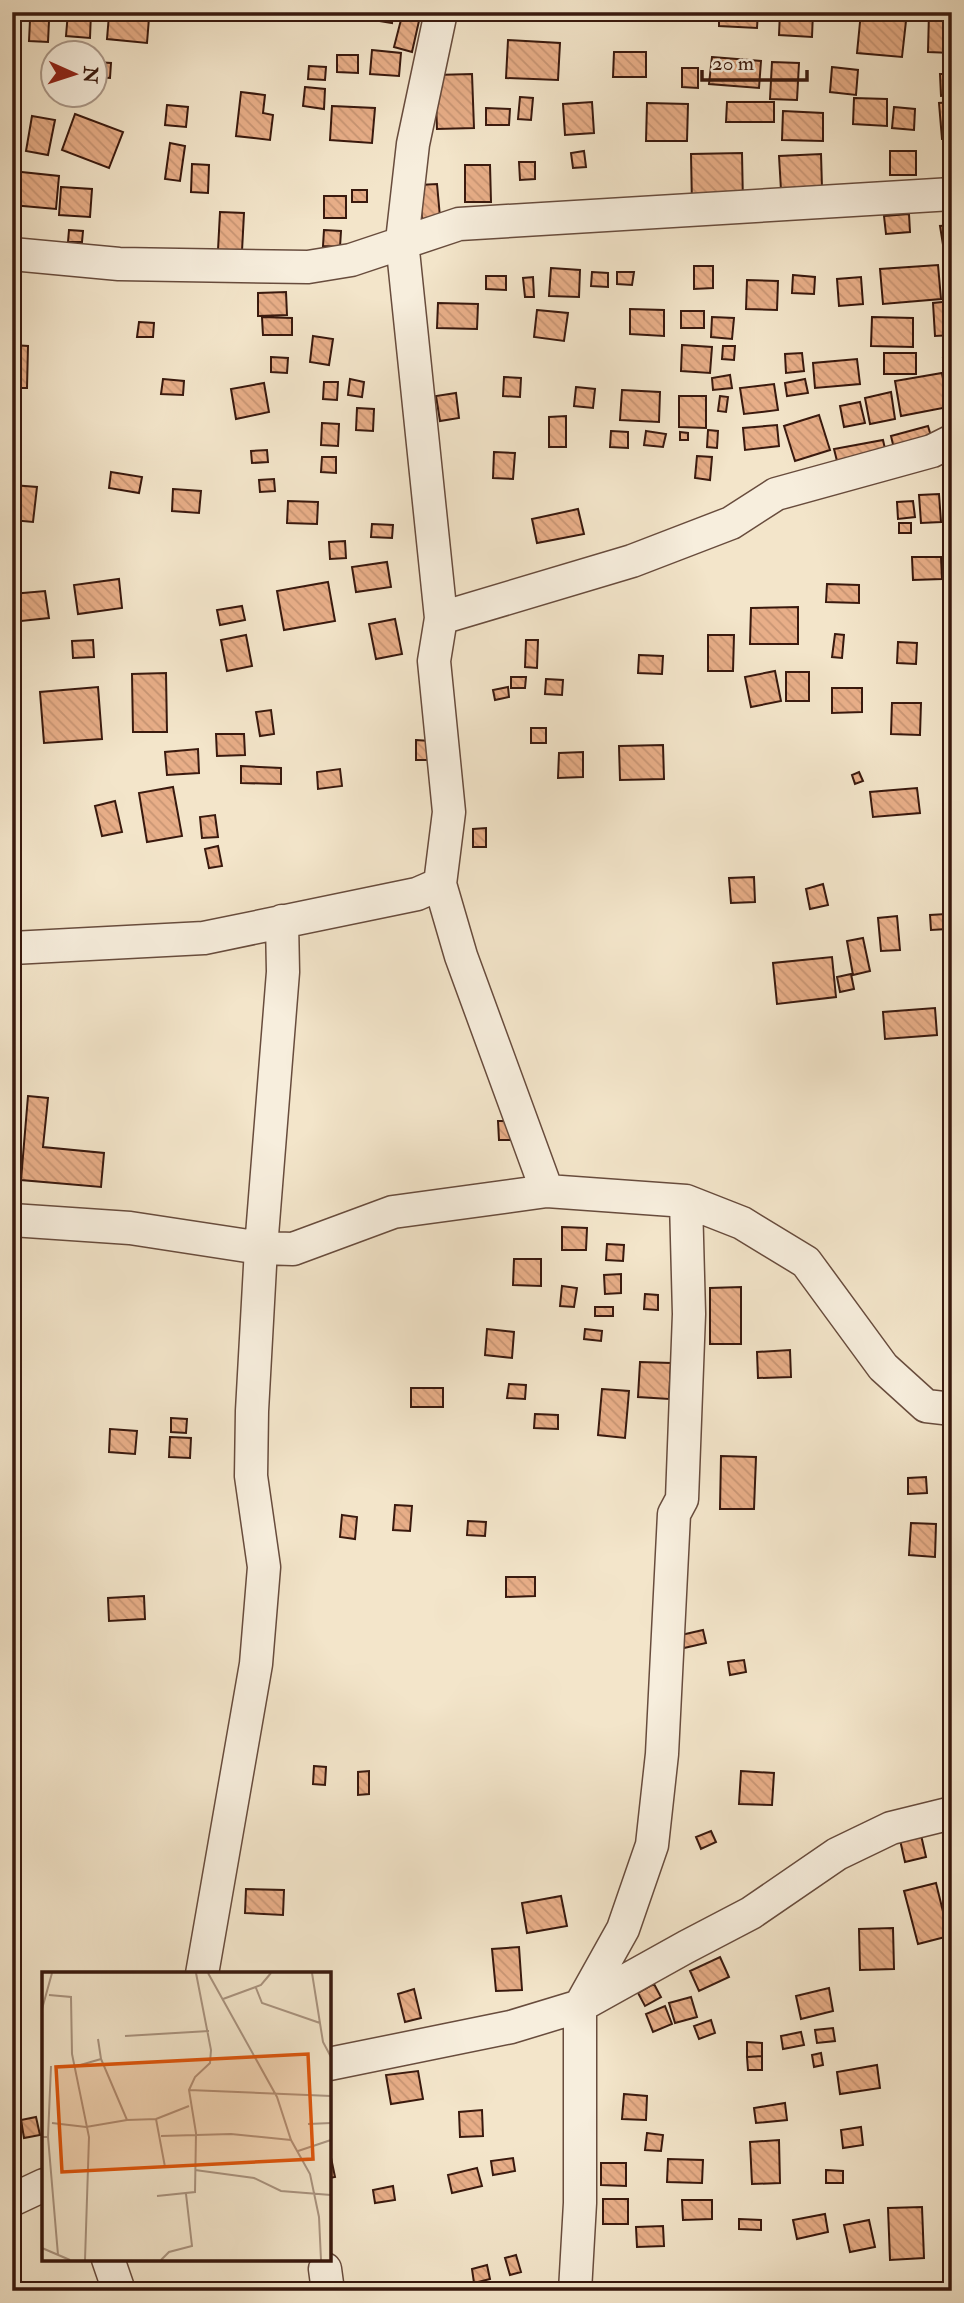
<svg xmlns="http://www.w3.org/2000/svg" width="964" height="2303" viewBox="0 0 964 2303" font-family="'IM FELL Double Pica',serif">
<style>
.building{fill:url(#building-back-hatch);stroke:#39190e;stroke-width:2}
.lines{fill:none;stroke-linecap:round;stroke-linejoin:round}
.street-casing{stroke:#684c3d;stroke-width:35}
.street{stroke:#f7eedd;stroke-width:32}
.inset-road{fill:none;stroke:#a9937f;stroke-width:2}
.view{fill:#df560c;fill-opacity:0.15;stroke:#df560c;stroke-width:3.5}
.inset-edge{fill:none;stroke:#39190e;stroke-width:3.5}
</style>
<defs>
<pattern id="building-back-hatch" width="6" height="6" patternUnits="userSpaceOnUse" patternTransform="scale(1.75)"><rect width="6" height="6" fill="#e8ae88"/><path d="M-1 5l2 2M0 0l6 6M5-1l2 2" fill="none" stroke="#c89574"/></pattern>
</defs>
<rect width="100%" height="100%" fill="#f3e5ca"/>
<filter id="stains"><feTurbulence type="fractalNoise" baseFrequency=".00286" numOctaves="4"/><feColorMatrix values="0 0 0 0 .2 0 0 0 0 .09 0 0 0 0 .02 0 0 0 .5 -.17"/></filter>
<radialGradient id="worn" r=".72"><stop offset=".6" stop-color="#630" stop-opacity="0"/><stop offset="1" stop-color="#630" stop-opacity=".3"/></radialGradient>
<!-- building -->
<path class="building" d="M68 12H91L90 38 66 36Z
M380 12H393L392 23 379 21Z
M403 12H421L412 52 394 47Z
M485 12H509V19H485Z
M539 12H569V13L539 16Z
M719 12H758L757 28 719 26Z
M780 12H813L812 37 779 35Z
M861 12H907L902 57 857 53Z
M929 12H952V53L928 52Z
M109 15 149 18 147 43 107 39Z
M30 20 49 21 48 42 29 41Z
M508 40 560 43 558 80 506 78Z
M372 50 401 53 399 76 370 74Z
M614 52H646V77H613Z
M337 55H358V73L337 72Z
M712 57 761 61 759 88 709 84Z
M95 62 111 63 110 78 94 77Z
M772 62 799 63 797 100 770 99Z
M309 66 326 67 325 80 308 79Z
M832 67 858 70 856 95 830 92Z
M682 68H698V88L682 87Z
M472 74 474 128 437 129 435 75Z
M940 74H952V95L941 96Z
M305 87 325 89 324 109 303 106Z
M241 92 265 95 263 113 273 115 270 140 236 136Z
M520 97 533 98 531 120 518 119Z
M854 98 887 99V126L853 124Z
M592 102 594 133 565 135 563 104Z
M727 102H774V122H726Z
M952 102V138L942 139 939 103Z
M647 103 688 104 687 141H646Z
M167 105 188 107 186 127 165 125Z
M332 106 375 108 372 143 330 140Z
M894 107 915 109 914 130 892 128Z
M486 108 510 109 509 125H486Z
M783 111 823 113V141L782 140Z
M75 114 123 132 109 168 62 150Z
M32 116 55 120 48 155 26 151Z
M170 143 185 146 180 181 165 179Z
M584 151 586 167 573 168 571 153Z
M890 151H916V175H890Z
M742 153 743 204 692 205 691 154Z
M821 154 822 188 781 190 779 156Z
M519 162H535V179L520 180Z
M192 164 209 165 208 193 191 192Z
M465 165H490L491 202H465Z
M12 171 59 176 56 209 12 205Z
M437 184 440 217 422 219 419 185Z
M61 187 92 189 90 217 59 215Z
M352 190H367V202H352Z
M324 196H346V218H324Z
M220 212 244 213 242 251 218 250Z
M909 214 910 232 886 234 884 216Z
M952 225V250L944 251 940 226Z
M69 230 83 231 82 242H68Z
M324 230 341 231 340 247 323 246Z
M938 265 941 299 883 304 880 269Z
M694 266H713V288L694 289Z
M551 268 580 270 579 297 549 296Z
M592 272 608 273V287L591 286Z
M617 272H634L632 285 617 284Z
M793 275 815 277 814 294 792 293Z
M486 276H506V290L486 289Z
M533 277 534 297H525L523 278Z
M861 277 863 304 839 306 837 279Z
M747 280 778 281 777 310 746 309Z
M286 292 287 315 258 316V293Z
M952 301V335L935 336 933 303Z
M438 303 478 304 477 329 437 328Z
M630 309 664 310V336L630 334Z
M537 310 568 313 564 341 534 337Z
M681 311H704V328H681Z
M262 317 292 318V335H263Z
M712 317 734 318 732 339 711 337Z
M872 317 913 318V347L871 346Z
M139 322 154 323 153 337H137Z
M313 336 333 339 329 365 310 362Z
M12 345 28 346 27 388H12Z
M682 345 712 347 710 373 681 371Z
M723 346H735L734 360 722 359Z
M802 353 804 371 786 373 785 354Z
M884 353H916V374H884Z
M952 356V375L947 376 943 358Z
M271 357 288 358 287 373 271 372Z
M857 359 860 384 815 388 813 363Z
M942 373 948 407 901 416 895 381Z
M730 375 732 388 713 390 712 378Z
M504 377 521 378 520 397 503 396Z
M163 379 184 381 183 395 161 394Z
M350 379 364 382 362 397 348 395Z
M805 379 808 393 787 396 785 383Z
M324 382H338L337 400 323 399Z
M264 383 269 412 236 419 231 389Z
M774 384 778 410 744 414 740 388Z
M576 387 595 389 593 408 574 406Z
M622 390 660 392 659 422 620 420Z
M891 392 895 419 870 424 865 398Z
M456 393 459 418 440 421 436 396Z
M679 396H706V428L679 427Z
M720 396 728 397 726 412 718 411Z
M860 402 865 423 844 427 840 406Z
M357 408 374 409 373 431 356 430Z
M819 415 830 450 795 461 784 426Z
M566 416V447H549V417Z
M322 423 339 424 338 446 321 445Z
M777 425 779 446 745 450 743 428Z
M928 426 933 443 895 453 891 436Z
M708 430 718 431 717 448 707 447Z
M611 431 628 432V448L610 447Z
M646 431 666 434 663 447 644 445Z
M680 432 688 433V440H680Z
M883 440 886 453 839 469 834 449Z
M267 450 268 462 252 463 251 451Z
M494 452 515 453 513 479 493 478Z
M697 456 712 457 710 480 695 478Z
M322 457H336V473L321 472Z
M111 472 142 477 139 493 109 488Z
M274 479 275 491 260 492 259 480Z
M12 485 37 487 33 522 12 520Z
M173 489 201 491 199 513 172 511Z
M939 494 941 522 921 523 919 495Z
M288 501 318 502 317 524 287 523Z
M913 501 915 517 898 519 897 502Z
M578 509 584 534 537 543 532 519Z
M899 523H911V533H899Z
M372 524 393 525 392 538 371 537Z
M345 541 346 558 330 559 329 542Z
M944 551H952V576L946 577Z
M912 557H941L942 579 913 580Z
M387 562 391 587 356 592 352 567Z
M119 579 122 608 78 614 74 585Z
M328 582 335 621 284 630 277 591Z
M827 584 859 585V603L826 602Z
M45 591 49 618 12 622V594Z
M242 606 245 620 220 625 217 610Z
M798 607V644H750L751 608Z
M395 619 402 654 376 659 369 624Z
M835 634 844 635 842 658 832 657Z
M246 635 252 666 227 671 221 640Z
M708 635H734L733 671H708Z
M93 640 94 657 73 658 72 641Z
M526 640H538L537 668 525 667Z
M898 642 917 643 916 664 897 663Z
M639 655 663 656 662 674 638 673Z
M775 671 781 701 751 707 745 677Z
M786 672H809V701H786Z
M166 673 167 732H133L132 674Z
M511 677H526L525 688H511Z
M546 679 563 680 562 695 545 694Z
M98 687 102 739 44 743 40 692Z
M508 687 509 697 495 700 493 690Z
M832 688H862V712L832 713Z
M892 703H921L920 735 891 734Z
M271 710 274 734 260 736 256 712Z
M531 728H546V743H531Z
M216 734H244L245 755 217 756Z
M416 740 430 741V760H416Z
M663 745 664 779 620 780 619 746Z
M198 749 199 773 167 775 165 752Z
M583 752V777L558 778 559 753Z
M241 766 281 768V784L241 783Z
M340 769 342 786 318 789 317 772Z
M859 772 863 781 855 784 852 775Z
M173 787 182 836 147 842 139 793Z
M917 788 920 813 873 817 870 792Z
M115 801 122 832 102 836 95 806Z
M215 815 218 837 202 838 200 817Z
M486 828V847H473V829Z
M218 846 222 866 209 868 205 849Z
M754 877 755 902 731 903 729 878Z
M823 884 828 905 810 909 806 889Z
M946 914 947 929 931 930 930 915Z
M897 916 900 950 881 951 878 918Z
M863 938 870 971 853 975 847 941Z
M832 957 836 997 777 1004 773 963Z
M851 974 854 989 840 992 837 977Z
M935 1008 937 1035 885 1039 883 1012Z
M28 1096 48 1098 43 1147 104 1153 101 1187 21 1180Z
M498 1121H514V1140H499Z
M562 1227 587 1228 586 1250H562Z
M607 1244 624 1245 623 1261 606 1260Z
M514 1259H541V1286L513 1285Z
M621 1274V1293L605 1294 604 1275Z
M562 1286 577 1288 574 1307 560 1306Z
M741 1287V1344H710V1288Z
M645 1294 658 1295V1310L644 1309Z
M595 1307H613V1316H595Z
M487 1329 514 1332 512 1358 485 1355Z
M585 1329 602 1331 601 1341 584 1339Z
M790 1350 791 1377 758 1378 757 1352Z
M640 1362 671 1363 669 1399 638 1397Z
M509 1384 526 1385 525 1399 507 1398Z
M411 1388H443V1407H411Z
M602 1389 629 1391 625 1438 598 1435Z
M535 1414 558 1415V1429L534 1428Z
M171 1418 187 1419 186 1433 171 1432Z
M110 1429 137 1431 135 1454 109 1452Z
M170 1437 191 1438 190 1458 169 1457Z
M721 1456 756 1457 754 1509H720Z
M926 1477 927 1493 908 1494V1478Z
M395 1505 412 1506 410 1531 393 1530Z
M342 1515 357 1517 355 1539 340 1537Z
M468 1521 486 1522 485 1536 467 1535Z
M911 1523 936 1524 935 1557 909 1555Z
M506 1577H535V1596L506 1597Z
M144 1596 145 1619 109 1621 108 1598Z
M703 1630 706 1643 684 1648 681 1635Z
M744 1660 746 1672 730 1675 728 1662Z
M314 1766 326 1767 325 1785 313 1784Z
M369 1771V1794L358 1795V1772Z
M741 1771 774 1773 772 1805 739 1804Z
M711 1831 716 1842 701 1849 696 1837Z
M921 1835 926 1857 905 1862 900 1840Z
M952 1867V1886L947 1869Z
M936 1883 949 1936 918 1944 904 1891Z
M246 1889 284 1890 283 1915 245 1913Z
M561 1896 567 1926 527 1933 522 1903Z
M893 1928 894 1969 860 1970 859 1929Z
M519 1947 522 1990 496 1991 492 1949Z
M720 1957 729 1977 699 1991 690 1971Z
M654 1984 661 1997 645 2006 638 1993Z
M829 1988 833 2011 801 2019 796 1996Z
M414 1989 421 2018 405 2022 398 1994Z
M691 1997 697 2017 675 2023 669 2003Z
M665 2006 672 2024 653 2032 646 2014Z
M711 2020 715 2033 699 2039 694 2026Z
M833 2028 835 2041 817 2043 815 2030Z
M801 2032 804 2045 783 2049 781 2036Z
M747 2042 762 2043V2056L747 2057Z
M821 2053 823 2065 814 2067 812 2055Z
M762 2056V2070H748L747 2057Z
M877 2065 880 2088 840 2094 837 2072Z
M418 2071 423 2099 391 2104 386 2075Z
M624 2094 647 2096 646 2120 622 2119Z
M785 2103 787 2120 756 2123 754 2108Z
M482 2110 483 2136 460 2137 459 2112Z
M949 2116H952V2137H949Z
M36 2117 40 2135 24 2138 21 2120Z
M861 2127 863 2145 843 2148 841 2130Z
M647 2133 663 2135 661 2151 645 2150Z
M779 2140 780 2183 752 2184 750 2142Z
M329 2148 335 2177 329 2178Z
M513 2158 515 2171 493 2175 491 2161Z
M668 2159 703 2160 702 2183 667 2182Z
M601 2163H626V2186L601 2185Z
M477 2168 482 2186 452 2193 448 2175Z
M826 2170 843 2171V2183H826Z
M393 2186 395 2200 375 2203 373 2190Z
M603 2199H628V2224H603Z
M682 2200H712V2219L683 2220Z
M922 2207 924 2258 890 2260 888 2208Z
M945 2207H952V2226H945Z
M825 2214 828 2232 797 2239 793 2220Z
M739 2219 761 2220V2230L739 2229Z
M869 2220 875 2247 850 2252 844 2225Z
M663 2226 664 2246 637 2247 636 2227Z
M516 2255 521 2272 510 2275 505 2258Z
M487 2265 490 2279 474 2283 472 2269Z
M742 2286V2291H715Z"/>
<g class="lines">
<!-- street casing -->
<g class="street-casing">
<path id="street" d="M441 12 413 144 402 241 441 618
M12 254 119 264 308 267 351 260 459 224 952 194
M440 884 461 956 547 1191
M12 948 204 938 417 894 440 884 449 812 434 661 441 618 632 561 731 523 776 494 932 451 952 441
M12 1220 130 1228 261 1248 293 1249 393 1212 547 1191 686 1201 742 1223 806 1262 883 1367 926 1406 952 1409
M202 1974 256 1664 264 1567 251 1476 252 1411 261 1248 283 972 282 921
M329 2064 511 2027 580 2006 686 1947 751 1913 837 1854 891 1828 952 1813
M12 2200 44 2185
M108 2259 119 2291
M325 2269 328 2291
M575 2291 580 2203V2006L623 1929 652 1845 662 1754 674 1514 682 1499 689 1314 686 1201"/>
</g>
<!-- street -->
<use href="#street" class="street"/>
</g>
<!-- overview -->
<g transform="translate(42 1972)">
<rect width="289" height="289" fill="#f3e5ca"/>
<path class="inset-road" d="M166 1 235 125 249 168 268 202 277 245 279 288M270 1 281 70 289 85M214 16 220 31 278 51M7 23 29 25 30 82 47 165 43 288M181 27 219 13 229 1M0 37 10 1M83 64 167 59M56 67 59 87 85 148 114 147 123 195M35 94 59 87M147 118 289 124M114 147 147 134M10 151 44 155 85 148M266 152 289 151M119 164 189 162 249 168M0 165H6L16 283M6 165 9 94M256 179 289 168M153 198 212 206 239 219 289 223M115 224 153 220 154 161 147 118 153 105 168 91 169 78 154 1M0 276 28 288M119 288 127 280 150 274 144 222"/>
<path class="view" d="M266 82 271 187 20 200 14 95Z"/>
<rect width="289" height="289" class="inset-edge"/>
</g>
<!-- margin -->
<rect width="964" height="2303" fill="none" stroke="#f3e5ca" stroke-width="42"/>
<rect x="14" y="14" width="936" height="2275" fill="none" stroke="#39190e" stroke-width="3.5"/>
<rect x="21" y="21" width="922" height="2261" fill="none" stroke="#39190e" stroke-width="2"/>
<!-- north arrow -->
<g transform="translate(74 74) rotate(93)"><circle r="33" fill="#f7eedd" stroke="#ab998a" stroke-width="2"/>
<path d="M0-5L12 26L0 18L-12 26Z" fill="#8f2418"/>
<text y="-10" font-size="19" font-weight="bold" text-anchor="middle" fill="#39190e">N</text>
</g>
<!-- scale -->
<path d="M702 70v10h105v-10" fill="none" stroke="#39190e" stroke-width="3.5"/>
<text x="712" y="70" font-size="21" fill="#39190e" stroke="#f7eedd" stroke-width="5" paint-order="stroke">20 m</text>
<rect width="100%" height="100%" filter="url(#stains)"/>
<rect width="100%" height="100%" fill="url(#worn)"/>
</svg>
